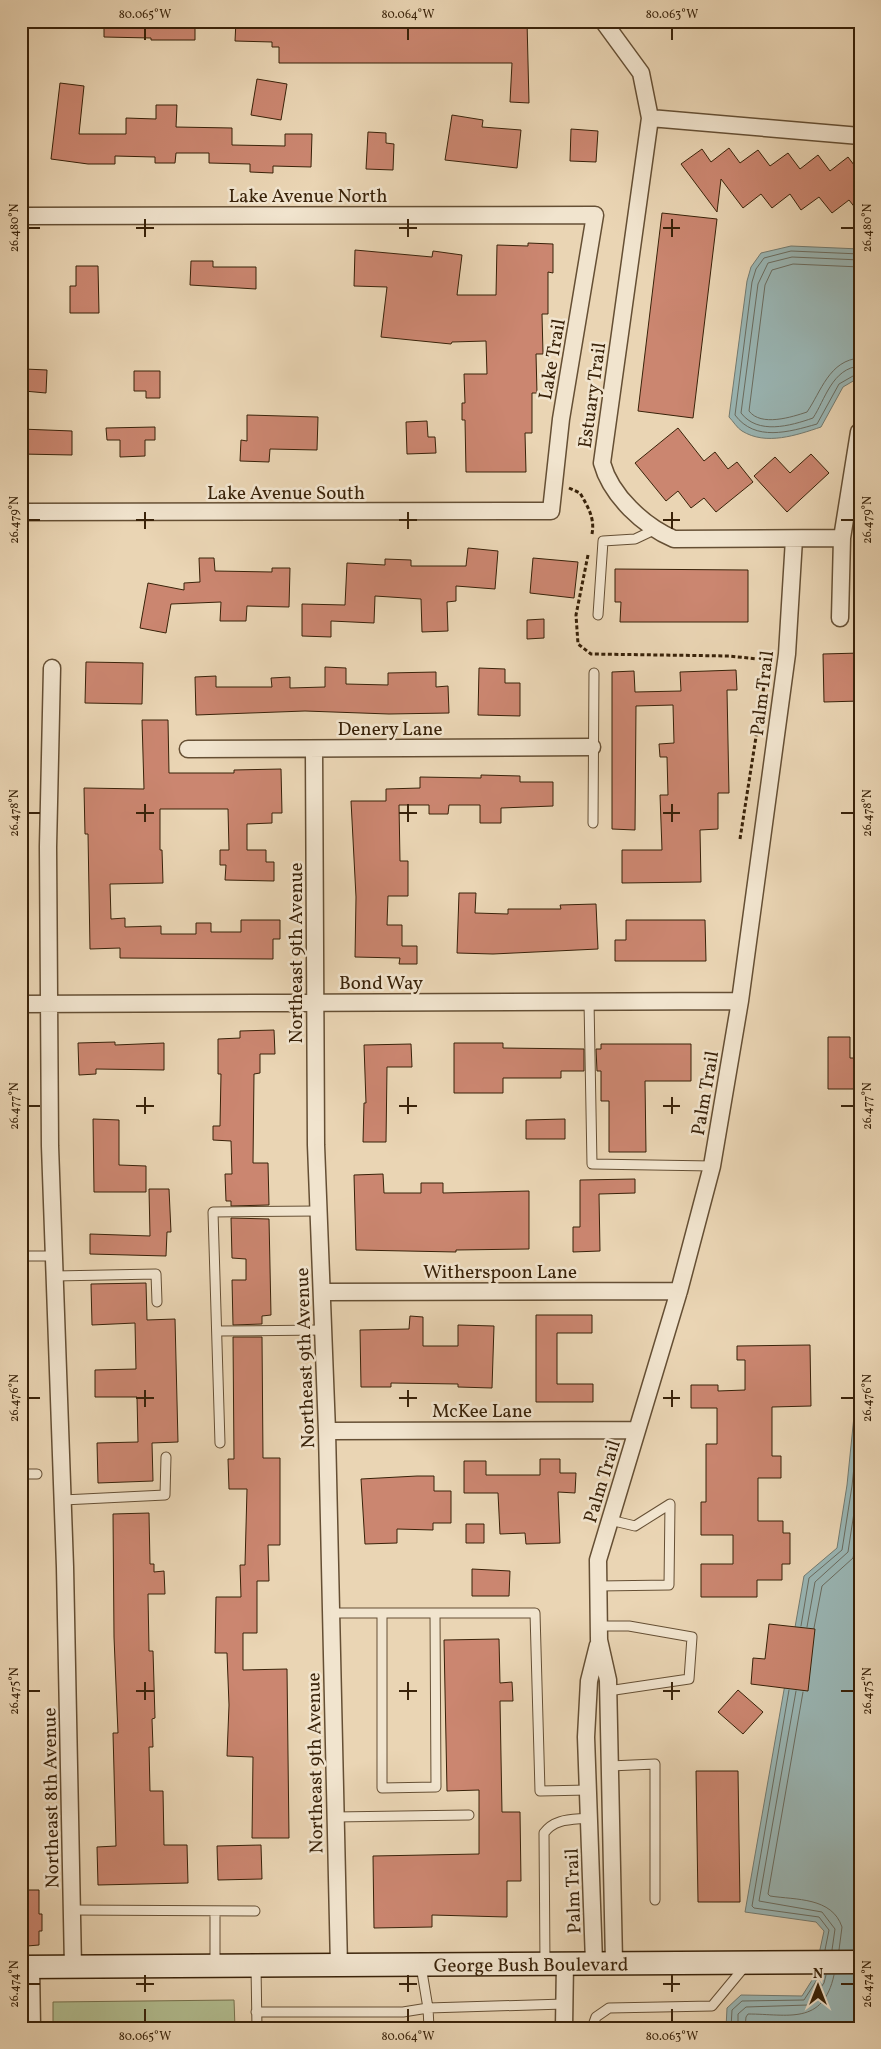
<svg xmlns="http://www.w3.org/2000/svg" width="881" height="2049" viewBox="0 0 881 2049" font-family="Vollkorn,serif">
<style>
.green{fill:#b2be91;stroke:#76704d}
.water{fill:#9ab7b6;stroke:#737b71}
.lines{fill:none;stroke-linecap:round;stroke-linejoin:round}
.shore{stroke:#6a6c60;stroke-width:1}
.building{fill:#cb8670;stroke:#392209}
.lane-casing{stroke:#654f34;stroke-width:11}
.street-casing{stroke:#654f34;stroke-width:19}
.secondary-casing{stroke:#392209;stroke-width:25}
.path{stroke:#392209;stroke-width:3;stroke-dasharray:4 2.5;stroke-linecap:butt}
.lane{stroke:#f1e4ce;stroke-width:9}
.street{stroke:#f1e4ce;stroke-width:16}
.secondary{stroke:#f1e4ce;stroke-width:22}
.ticks{fill:none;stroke:#392209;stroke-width:2}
.labels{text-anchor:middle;stroke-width:5;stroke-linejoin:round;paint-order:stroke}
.street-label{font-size:19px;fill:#392209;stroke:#f1e4ce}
.neatline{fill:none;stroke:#392209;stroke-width:2}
.ticks-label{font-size:12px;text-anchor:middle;fill:#392209}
</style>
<rect width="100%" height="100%" fill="#ead5b4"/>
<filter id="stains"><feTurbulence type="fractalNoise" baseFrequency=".004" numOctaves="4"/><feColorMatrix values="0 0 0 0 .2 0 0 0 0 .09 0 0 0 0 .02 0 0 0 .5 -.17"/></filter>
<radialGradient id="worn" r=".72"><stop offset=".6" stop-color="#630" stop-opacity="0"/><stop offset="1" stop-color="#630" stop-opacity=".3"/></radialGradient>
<!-- green -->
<path class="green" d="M234 2000 235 2028H53V2002Z"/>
<!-- water -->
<path class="water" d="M791 246 860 249V377L843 387 821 427C797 435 766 446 742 431 737 428 733 421 729 417L747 281 751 267 761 253Z
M860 1357V2028H726L727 2008 741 1995 802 1996 814 1977 824 1931 816 1922 745 1912 804 1576 837 1548 847 1485Z"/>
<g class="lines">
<!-- shore -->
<path class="shore" d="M860 254 791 251 764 258 756 269 752 282 735 415C755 442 789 432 817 424L839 384 860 372
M860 260 792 257 768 263 758 284 741 413C758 435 790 426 813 418 825 400 832 368 860 366
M860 267 793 264 772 270 765 285 749 411C761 427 792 417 807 412 821 392 829 360 860 358
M801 1626 809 1578 842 1550 852 1486 860 1408
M807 1627 815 1582 848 1552 860 1473
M814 1628 822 1586 853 1558 860 1525
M789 1690 752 1906 754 1908 819 1917 829 1930 825 1950
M796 1691 759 1901 822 1912 835 1929 832 1950
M803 1692 768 1894 770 1896C796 1900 832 1897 842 1927L839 1950
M731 2028 732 2010 742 2001 804 2000 820 1975
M738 2028V2014L746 2007 808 2005 824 1983 826 1975
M745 2028 746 2017 748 2014C788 2014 823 2026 834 1975"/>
</g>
<!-- building -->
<path class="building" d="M104 21H195V40H151V38L104 37Z
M236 21H527L529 103 510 102 512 63H279V47H272V42L235 41Z
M257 79 287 84 281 120 251 115Z
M60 83 84 86 79 134H126V118L156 119V105H177L176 127 232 128V145L285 146V134H312L311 167 273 166V173L250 172V164L209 163V153H176L175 163H155V157L115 156V164H88L51 159Z
M452 115 483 120 482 127 521 130 517 168 445 160Z
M571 129 598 131 596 162 570 161Z
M368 132 386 133V143L394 144 393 170 366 169Z
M729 148 740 163 758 150 770 166 788 153 800 169 818 155 830 171 848 157 860 173V214L849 200 832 213 819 197 801 210 790 194 772 208 761 194 743 208 721 179 717 212 681 164 702 149 711 162Z
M662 213 717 219 693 418 638 411Z
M528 243 553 244V273L548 272V314H542L543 354H536L537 393H532V433H525L526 472H466L465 420H462V403H465L464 374H487L486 341 452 342 451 344 381 337 387 287 354 286 355 250 432 257 433 251 462 255 457 295H496L497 245 528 246Z
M191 261H213V267H256V289L190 285Z
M76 266H98L99 313H70V286H76Z
M25 369 47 370 46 393 24 391Z
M134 371H160V398H146V391H134Z
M247 415 318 417 317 450 270 449 269 462 240 461 241 440 247 441Z
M427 421 428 437H435L436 453 407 454 406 422Z
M155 427V440H145V456L120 457V440H107L106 428Z
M678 428 704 461 715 452 728 469 737 462 753 482 716 512 704 498 691 508 678 491 666 501 635 463Z
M21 429 72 431V455L21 454Z
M811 454 829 473 787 512 754 476 775 457 790 473Z
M468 548 498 551 495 589 456 586V601L447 602 448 631 422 632 421 599 375 596 374 623 331 621V637L302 636V604L345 605 347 563 385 565V559L411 560V566H466Z
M199 558H214L215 571 272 572V568H290L289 607 247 606 246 621H220L221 602 171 604 166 633 140 628 148 583 184 590V583L200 582Z
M533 558 578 562 574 598 530 593Z
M615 569 748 570V622H620L621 602H615Z
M544 619V638L527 639V620Z
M860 653V701L824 702 823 654Z
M86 662 143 663 142 704 85 703Z
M325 667 346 668V684L388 685V673L436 672V687L448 686 449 713 389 714 305 711 196 715 195 677 216 676V687H272L271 678 290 677V688L325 687Z
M479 668 505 669V683H520V716L478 715Z
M736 670 737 690H727L729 793H718V829L700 830 701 882 622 883V850H662L660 795H668L667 757H660L659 744 674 743 673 705 636 706 635 830 612 829V672L634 671 635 692 681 691 680 672Z
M142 720H168L169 773H234V770L281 769 282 813H272V823L247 824V850H266V862H274V881L225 880 226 865H220V850H229L228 809H160V850H162L163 883 110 884 111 919 125 918V927L161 926V934H196V923H211V932H241V920H280V939H273V959L120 958V948L90 949 88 834H85L84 788 144 789Z
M481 775 520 776V782H553V806L501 808V823H480V805H449L448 814H429V805H399L400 861H408V896H388L387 925H402V946H417V964H399L400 958 355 957 356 897 351 801H386V789L420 788V777L481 778Z
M459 893H476L475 913 508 914V909H561L560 905 596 904 598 949 493 954 457 953Z
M626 920H705L706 961H615V940H626Z
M274 1030 275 1054H260V1073L254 1074 253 1163H268L269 1205 231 1206V1201H226L225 1174H232L231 1141 213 1140V1126H220L221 1074H218V1039L240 1038V1031Z
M828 1037H850V1058H854V1089H828Z
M115 1042V1045L164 1043V1070L96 1069V1074L79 1075 78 1043Z
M454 1043H503V1048L584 1049V1071H561V1078H503V1093H454Z
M411 1044 412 1067H387L386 1142H363L364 1103H366L364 1045Z
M601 1044H691V1081H645L646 1152H609V1101H601V1071H597L596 1049H601Z
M93 1119 119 1120V1165L146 1166V1192H94Z
M565 1119V1139H526V1120Z
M383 1174 384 1193H421V1183H443V1193L529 1191V1249L456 1250V1252L356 1250 354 1175Z
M635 1179V1193L599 1194 600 1251 573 1252V1227H580V1180Z
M149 1189H169L171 1232H167L166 1256 90 1254V1234L150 1236Z
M231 1218 269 1219 271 1315 262 1316V1324L233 1325 232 1280H246V1259L232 1258Z
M146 1283 147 1320 175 1319 178 1442 152 1443 153 1481 98 1483 97 1443 138 1442 137 1397H95V1370L136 1369 135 1323 92 1325 91 1284Z
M536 1315H592V1333H557V1384H593V1402H536Z
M410 1316 423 1317V1346H458V1325L494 1326 492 1388 458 1387V1384L391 1383V1387H361L360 1330 409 1329Z
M233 1337H262L263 1458H280V1545H268L269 1581H257V1633H243V1670L287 1669 289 1838H252L253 1757 227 1756 229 1705 227 1653H215L216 1597H241L240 1565H245L247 1489H229L228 1459H234Z
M810 1345 811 1406 772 1407V1456H781V1478H758V1521H783V1533H790V1564H782V1580H757V1597H701V1564H733V1535H701V1502H706V1444H717V1408H691V1385H718V1391L745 1390V1360H737V1346Z
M540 1459H560V1473H576L575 1493 558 1492 560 1543 526 1544 525 1533 500 1534 498 1493H464V1461H486V1475H540Z
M417 1476H434V1491H451V1523H433V1530L397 1529V1543L365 1544 361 1479Z
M149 1513 150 1564H154V1572L164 1571 165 1594H148L149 1651H153L155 1718 152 1719 153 1747H149L150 1791H163L164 1845H187L188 1883 98 1885 97 1847 116 1846 113 1733H118L114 1637 113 1514Z
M466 1524H484V1543H466Z
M472 1569 510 1571 509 1596H472Z
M769 1624 815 1629 808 1691 751 1684 753 1658 765 1659Z
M499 1639 500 1683 512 1682 513 1701H500L502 1812H520L521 1881H507V1917L432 1915V1927L374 1928 373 1856 479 1854V1790L447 1791 444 1640Z
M738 1690 763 1712 743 1734 718 1712Z
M696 1771H738L740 1902H698Z
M261 1845 262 1879 218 1880 217 1846Z
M21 1890H39V1914H42V1931H39V1945L27 1946 25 1908H21Z"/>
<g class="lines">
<!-- lane casing -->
<g class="lane-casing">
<path id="lane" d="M598 615 603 541 635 539 654 530
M593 823 594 673
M589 1001 592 1164 712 1166
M21 1256H54
M55 1276 156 1274 157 1302
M217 1331 323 1330
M220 1443 213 1212 318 1211
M21 1474H37
M63 1500 165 1495 166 1457
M599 1586 669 1585 670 1504 635 1526 610 1520
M331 1613H535L540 1791 588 1790
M382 1613V1788L436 1787 435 1613
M599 1626H629L692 1637 689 1679 608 1691
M610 1766 655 1764V1900
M335 1817 469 1815
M72 1910 255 1911
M215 1911V1966
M545 1963 544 1833C555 1818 572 1820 589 1818
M421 1966 428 2008 429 2028
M256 1967 257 2028
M256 2012H403L428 2008 564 2004
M592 2028 596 2017 609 2008 712 2006 746 1965"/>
</g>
<!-- street casing -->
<g class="street-casing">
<path id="street" d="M603 21 641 73 650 118 602 463C611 496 644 526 674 539L842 538
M650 118 860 136
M21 216 595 215 561 419 551 511 21 512
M840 618 842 538 859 432
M52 668 48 847 50 1146 65 1567 73 1967
M188 749 592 747
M314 749 316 1145 327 1431 339 1967
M21 1004 740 1001
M322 1292 679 1291
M327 1431 637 1430
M594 1962 586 1737 589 1681 598 1645
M614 1962 608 1680 599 1640 598 1560 679 1291 712 1166 740 1001 787 654 794 539
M31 1967 32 2028
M564 2028 565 1962"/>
</g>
<!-- secondary casing -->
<g class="secondary-casing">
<g id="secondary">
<path id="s1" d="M21 1967 860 1962"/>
</g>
</g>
<!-- path -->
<path class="path" d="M569 488 580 493C588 507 595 518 592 534
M588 555 576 615 578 644 591 654 729 656 768 660 767 662
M740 839 766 673"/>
<!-- lane -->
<use href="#lane" class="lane"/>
<!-- street -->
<use href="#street" class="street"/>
<!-- secondary -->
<use href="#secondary" class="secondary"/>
</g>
<!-- ticks -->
<path class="ticks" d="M145 28V40M408 28V40M672 28V40M145 219V237M408 219V237M672 219V237M28 228H40M136 228H154M399 228H417M663 228H680M841 228H854M145 512V529M408 512V529M672 512V529M28 520H40M136 520H154M399 520H417M663 520H680M841 520H854M145 804V822M408 804V822M672 804V822M28 813H40M136 813H154M399 813H417M663 813H680M841 813H854M145 1097V1114M408 1097V1114M672 1097V1114M28 1106H40M136 1106H154M399 1106H417M663 1106H680M841 1106H854M145 1390V1407M408 1390V1407M672 1390V1407M28 1398H40M136 1398H154M399 1398H417M663 1398H680M841 1398H854M145 1682V1700M408 1682V1700M672 1682V1700M28 1691H40M136 1691H154M399 1691H417M663 1691H680M841 1691H854M145 1975V1992M408 1975V1992M672 1975V1992M28 1984H40M136 1984H154M399 1984H417M663 1984H680M841 1984H854M145 2009V2022M408 2009V2022M672 2009V2022"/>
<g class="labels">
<!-- street labels -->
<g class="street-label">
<text x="308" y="202">Lake Avenue North</text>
<text transform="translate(551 359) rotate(-80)" y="7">Lake Trail</text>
<text transform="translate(591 395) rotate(-82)" y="7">Estuary Trail</text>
<text x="286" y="499">Lake Avenue South</text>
<text transform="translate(761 693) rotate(-83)" y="7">Palm Trail</text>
<text x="390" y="735">Denery Lane</text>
<text transform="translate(295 953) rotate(-90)" y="7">Northeast 9th Avenue</text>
<text x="381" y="989">Bond Way</text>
<text transform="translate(704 1093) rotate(-80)" y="7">Palm Trail</text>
<text x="500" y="1278">Witherspoon Lane</text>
<text transform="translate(304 1358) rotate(-92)" y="7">Northeast 9th Avenue</text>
<text x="482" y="1417">McKee Lane</text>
<text transform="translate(601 1481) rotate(-73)" y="7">Palm Trail</text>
<text transform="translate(314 1763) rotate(-91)" y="7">Northeast 9th Avenue</text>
<text transform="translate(50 1798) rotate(-91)" y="7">Northeast 8th Avenue</text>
<text transform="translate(572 1891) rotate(-92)" y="7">Palm Trail</text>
<text dy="7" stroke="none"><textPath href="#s1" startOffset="510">George Bush Boulevard</textPath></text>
</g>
</g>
<!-- margin -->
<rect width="881" height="2049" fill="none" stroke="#ead5b4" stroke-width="55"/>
<!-- north arrow -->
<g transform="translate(818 1986)" stroke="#f1e4ce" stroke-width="4" paint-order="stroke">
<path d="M0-4L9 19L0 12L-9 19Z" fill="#392209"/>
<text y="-8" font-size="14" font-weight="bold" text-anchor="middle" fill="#392209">N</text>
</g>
<rect x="28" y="28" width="826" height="1994" class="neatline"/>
<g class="ticks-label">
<text x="145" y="18">80.065°W</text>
<text x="408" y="18">80.064°W</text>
<text x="672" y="18">80.063°W</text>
<text transform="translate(14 228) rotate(-90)" y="4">26.480°N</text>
<text transform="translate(867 228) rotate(-90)" y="4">26.480°N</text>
<text transform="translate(14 520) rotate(-90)" y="4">26.479°N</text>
<text transform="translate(867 520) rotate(-90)" y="4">26.479°N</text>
<text transform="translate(14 813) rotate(-90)" y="4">26.478°N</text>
<text transform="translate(867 813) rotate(-90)" y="4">26.478°N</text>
<text transform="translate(14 1106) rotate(-90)" y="4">26.477°N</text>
<text transform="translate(867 1106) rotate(-90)" y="4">26.477°N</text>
<text transform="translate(14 1398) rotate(-90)" y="4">26.476°N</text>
<text transform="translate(867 1398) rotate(-90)" y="4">26.476°N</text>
<text transform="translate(14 1691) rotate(-90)" y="4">26.475°N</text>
<text transform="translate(867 1691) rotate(-90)" y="4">26.475°N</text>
<text transform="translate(14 1984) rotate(-90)" y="4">26.474°N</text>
<text transform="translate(867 1984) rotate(-90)" y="4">26.474°N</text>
<text x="145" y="2040">80.065°W</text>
<text x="408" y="2040">80.064°W</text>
<text x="672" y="2040">80.063°W</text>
</g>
<rect width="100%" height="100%" filter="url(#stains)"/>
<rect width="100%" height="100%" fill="url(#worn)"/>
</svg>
